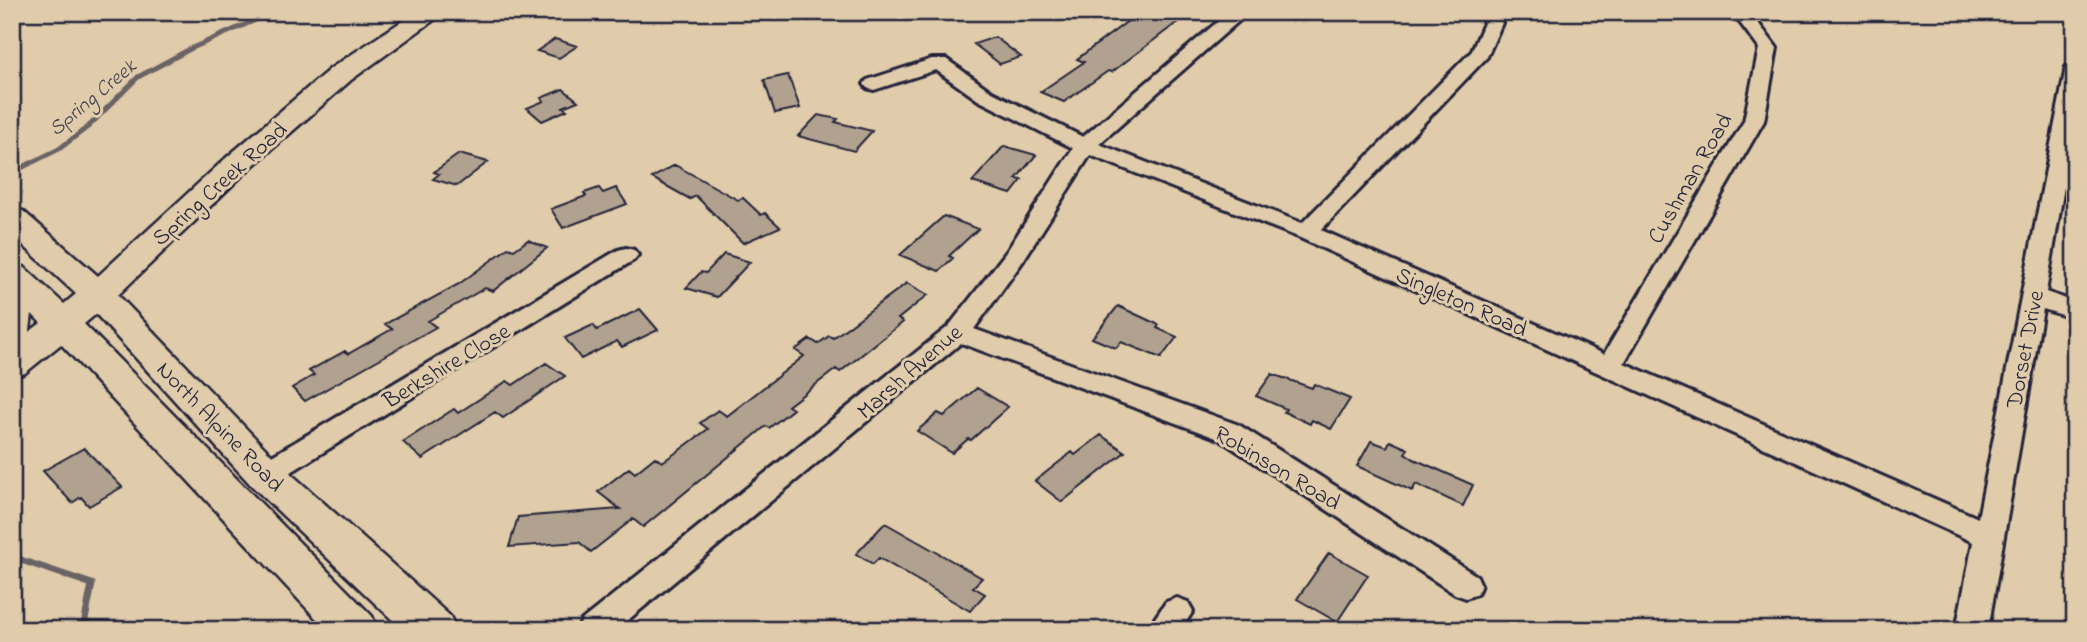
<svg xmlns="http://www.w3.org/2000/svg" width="2087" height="642" viewBox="0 0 2087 642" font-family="'Indie Flower',sans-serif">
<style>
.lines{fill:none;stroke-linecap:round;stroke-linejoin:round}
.stream-far1{stroke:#6b6466;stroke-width:5}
.stream{stroke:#6b6466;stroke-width:7}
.building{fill:#b1a28f;stroke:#22223b;stroke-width:2}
.street-casing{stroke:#22223b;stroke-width:6}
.secondary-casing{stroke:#22223b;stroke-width:5}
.street{fill:#e0ccaa;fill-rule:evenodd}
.secondary{fill:#e0ccaa;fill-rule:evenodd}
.labels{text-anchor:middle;stroke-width:6;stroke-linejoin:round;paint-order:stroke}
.far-water-label{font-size:21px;font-style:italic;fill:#403e4d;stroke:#e0ccaa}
.street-label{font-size:23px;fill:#22223b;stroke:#e0ccaa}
</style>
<rect width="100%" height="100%" fill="#e0ccaa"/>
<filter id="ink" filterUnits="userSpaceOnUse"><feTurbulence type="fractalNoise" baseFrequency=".0143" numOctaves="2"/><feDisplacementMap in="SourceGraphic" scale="14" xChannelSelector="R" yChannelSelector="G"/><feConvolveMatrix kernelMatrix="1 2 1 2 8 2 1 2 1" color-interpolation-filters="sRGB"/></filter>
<g filter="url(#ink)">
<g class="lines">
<!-- stream-far1 -->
<path class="stream-far1" d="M17 170 59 149 89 126 138 77 190 49 260 18 265 12"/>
<!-- stream -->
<path class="stream" d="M12 557 92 584 83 630"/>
</g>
<!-- building -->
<path class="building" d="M1140 12H1191L1112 72 1108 71 1064 102 1040 92 1084 62 1077 59Z
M995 37 1021 57 1000 64 974 44Z
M555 39 577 46 559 58 537 51Z
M788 75 800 108 775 113 764 80Z
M563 89 578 101 563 107 567 110 542 121 527 108 544 101 541 98Z
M818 115 838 119 835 122 872 131 854 151 798 136Z
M1004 146 1036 155 1016 179 1022 180 1011 194 972 182Z
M459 154 488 162 457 186 433 179 439 174 434 172Z
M675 165 738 200 743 198 761 215 765 213 780 227 743 243 696 196 690 199 652 178Z
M599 188 603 193 616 188 627 204 563 228 551 209 586 196 584 193Z
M944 216 978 229 949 256 953 258 939 271 900 255Z
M528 240 547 248 493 291 485 288 428 321 436 327 305 401 292 388 314 375 309 371 345 351 348 354 392 329 385 324 459 284 508 248 514 250Z
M724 254 750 262 717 297 686 288 701 272 706 273Z
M907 283 928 295 898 319 903 322 840 372 836 369 788 406 793 409 769 428 766 426 643 527 633 519 591 552 579 542 509 547 518 517 620 509 598 492 629 468 635 473 655 457 662 462 677 452 708 429 700 423 718 410 727 416 804 356 795 350 810 339 818 344 829 336 833 338Z
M1118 306 1159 325 1157 328 1177 337 1161 358 1121 342 1116 348 1092 338Z
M640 309 658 330 622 347 617 341 581 359 565 338 593 325 597 330Z
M546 363 565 376 503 418 495 412 422 459 403 442 454 409 458 413 507 381 513 385Z
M1272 374 1312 388 1314 384 1350 399 1331 429 1312 420 1310 424 1284 412 1286 409 1256 396Z
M977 388 1008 407 971 440 968 439 952 453 917 431 938 413 944 416Z
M1101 435 1125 452 1062 502 1035 481 1072 452 1075 455Z
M1371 441 1387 447 1390 441 1408 449 1405 453 1414 459 1473 485 1463 506 1416 484 1412 491 1357 466Z
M84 448 122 487 89 506 81 497 72 503 43 471Z
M885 523 982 578 973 587 985 594 970 611 879 558 873 564 856 554Z
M1329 553 1368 575 1337 622 1297 599Z"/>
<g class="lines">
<!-- street casing -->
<g class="street-casing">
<path id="street" d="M1229 12H1249L1099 144 1302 223 1472 51 1484 23 1479 12H1497L1502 23 1487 57 1321 230 1604 354 1744 121 1759 48 1732 12H1750L1777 48 1764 121 1624 363 1978 518 2066 67 2075 61V123L2046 292 2075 302V319L2043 309 1988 630H1956L1973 542 1298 237 1090 155 1023 261 974 329 1239 425 1477 576 1481 585 1477 594 1466 598 1455 594 1219 439 961 343 616 630H577L582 620 949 326 1007 251 1073 148 978 100 936 70 874 90 867 88 864 84 867 80 932 59H946L992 92 1083 137Z
M626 248 634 250 638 255 634 260 275 482 265 485 255 482 251 474 255 466 618 250Z
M1177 598 1188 602 1193 611 1181 630H1147L1166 602Z"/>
</g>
<!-- secondary casing -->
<g class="secondary-casing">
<path id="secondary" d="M416 12H445L351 80 248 170 118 295 279 463 450 616 456 630H403L251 485 96 314 84 324 372 616 378 630H327L61 344 25 373 12 377V345L17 341 12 342V264L24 267 64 304 76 294 12 235V208L23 211 98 276 226 158 331 68ZM32 314 41 323 29 332 30 330Z"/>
</g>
<!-- street -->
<use href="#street" class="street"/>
<!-- secondary -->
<use href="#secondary" class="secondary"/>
</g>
</g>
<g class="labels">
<!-- far-water labels -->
<g class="far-water-label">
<text transform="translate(92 97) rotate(-40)" y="7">Spring Creek</text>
</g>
<!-- street labels -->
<g class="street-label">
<text transform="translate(1689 178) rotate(-60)" y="8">Cushman Road</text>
<text transform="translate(219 183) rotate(-42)" y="8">Spring Creek Road</text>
<text transform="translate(1462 301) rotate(24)" y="8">Singleton Road</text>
<text transform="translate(2024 349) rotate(-79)" y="8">Dorset Drive</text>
<text transform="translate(446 365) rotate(-31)" y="8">Berkshire Close</text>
<text transform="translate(909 371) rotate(-41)" y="8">Marsh Avenue</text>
<text transform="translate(221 426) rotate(46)" y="8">North Alpine Road</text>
<text transform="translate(1278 467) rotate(31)" y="8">Robinson Road</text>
</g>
</g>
<!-- margin -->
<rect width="2087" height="642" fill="none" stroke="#e0ccaa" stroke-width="42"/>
<rect x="21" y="21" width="2045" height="600" fill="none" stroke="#22223b" stroke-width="2.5" filter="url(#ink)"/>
</svg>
